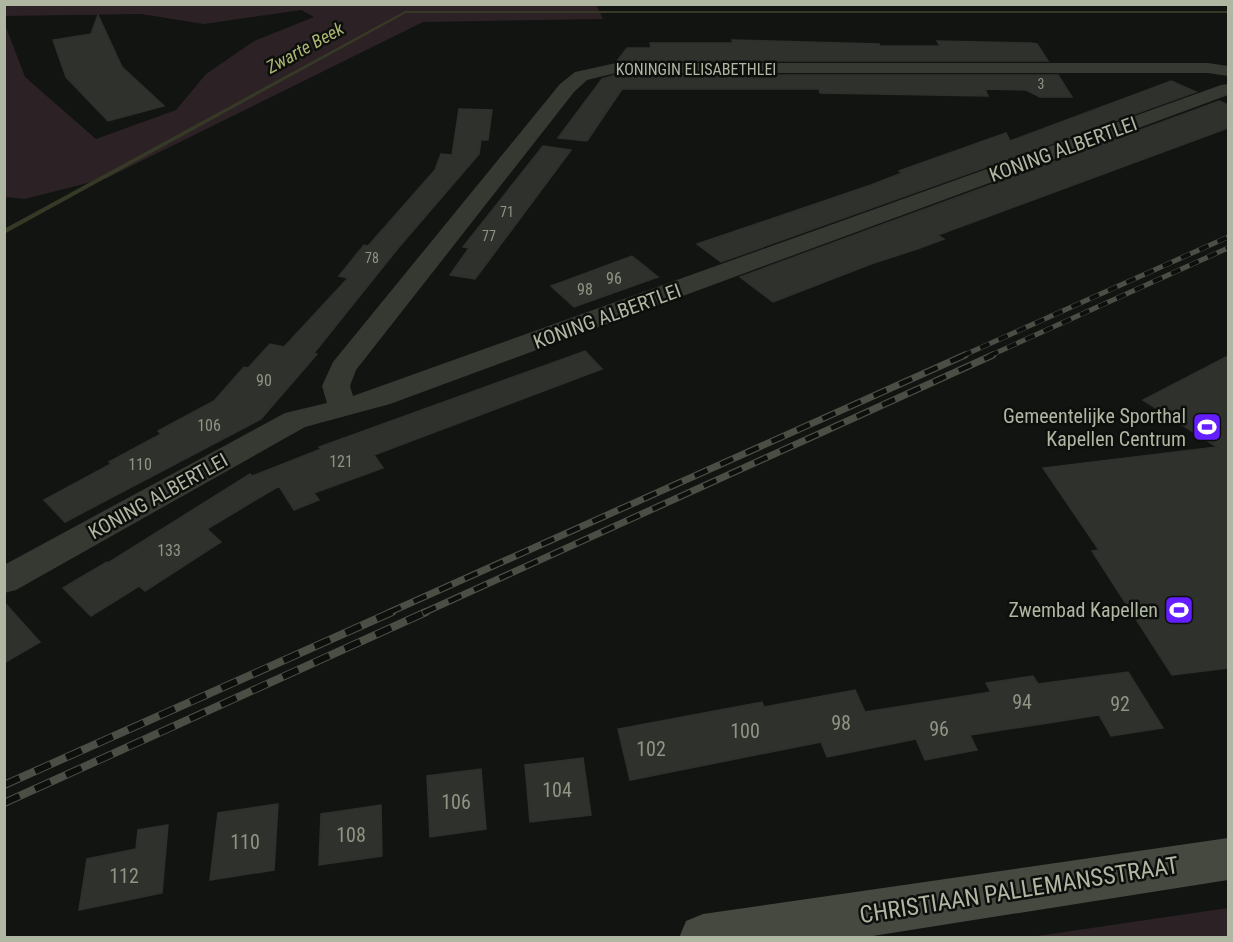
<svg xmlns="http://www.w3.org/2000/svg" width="1233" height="942" viewBox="0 0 1233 942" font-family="'Roboto Condensed',sans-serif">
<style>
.green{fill:#2c2124}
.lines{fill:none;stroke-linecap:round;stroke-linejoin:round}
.stream{fill:#373927;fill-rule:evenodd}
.building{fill:#2e312c;stroke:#2d302c;stroke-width:1.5}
.street{fill:#363932;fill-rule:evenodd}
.secondary{fill:#464940;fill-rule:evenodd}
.rail-far2-casing{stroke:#4b4e45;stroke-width:5}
.rail-far1-casing{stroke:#4b4e45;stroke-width:7}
.rail-casing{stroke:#4b4e45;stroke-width:8}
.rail-far2{stroke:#0d0f0d;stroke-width:4;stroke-dasharray:10;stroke-linecap:butt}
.rail-far1{stroke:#0d0f0d;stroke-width:4.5;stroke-dasharray:14;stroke-linecap:butt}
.rail{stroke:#0d0f0d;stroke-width:6;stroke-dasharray:17;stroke-linecap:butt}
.labels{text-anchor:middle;stroke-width:5;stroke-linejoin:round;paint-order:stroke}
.far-number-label{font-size:14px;fill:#8f9584}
.far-street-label{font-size:16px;fill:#afb6a2;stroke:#0d0f0d}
.number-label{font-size:16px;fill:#8f9584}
.far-water-label{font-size:18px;font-style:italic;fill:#aeb574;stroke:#0d0f0d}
.street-label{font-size:20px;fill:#afb6a2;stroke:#0d0f0d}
.poi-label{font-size:20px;fill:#afb6a2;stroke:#0d0f0d;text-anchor:end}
.near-number-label{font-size:20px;fill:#8f9584}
.near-street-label{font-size:24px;fill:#afb6a2;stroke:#0d0f0d}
</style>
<rect width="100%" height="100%" fill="#121412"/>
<!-- green -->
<path class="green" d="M596 4 603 19 423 22 107 178 25 199 5 197 4 22 25 77 96 139 176 110 206 74 254 41 314 17 301 10 204 24 141 14 5 16V5Z
M1228 908V937H1030Z"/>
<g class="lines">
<!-- stream -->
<path class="stream" d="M405 11H1228V13H406L4 234V229Z"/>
</g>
<!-- building -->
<path class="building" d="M98 15 122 67 164 106 108 121 66 77 53 40 91 34Z
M732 40 879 44 880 46H940L937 41 1031 43 1037 44 1048 61H617L627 48H651L650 43H733Z
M616 75H1058L1072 97H1040L1026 90 985 89 988 96 820 93 819 89H622L587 141 558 138 602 79Z
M1171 81 1196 92 721 262 697 244 871 185 902 173 899 171 1006 133 1010 141Z
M1219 101 1228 105V128L938 235 944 239 917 249 871 264 773 302 740 277Z
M459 109 492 110 488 140H481L479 154 399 247 314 353 317 354 261 419 65 522 44 500 111 464 109 462 161 434 158 431 214 401 244 367 248 368 270 344 284 347 348 278 339 276 364 245 368 246 435 170 441 154 452 155Z
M543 146 571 150 475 279 450 275 469 248 463 247Z
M632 256 658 277 574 307 551 286Z
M585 351 602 369 374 455 383 468 314 493 319 500 294 510 279 486 207 529 221 542 145 591 139 586 91 616 63 588 107 562 108 563 250 474 252 476 321 449 319 447Z
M1228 356V668L1172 675 1092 551 1099 550 1043 468 1217 447 1143 400Z
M4 602 40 642 4 663Z
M1128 672 1163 728 1111 736 1099 715 970 735 977 750 925 760 916 739 827 757 821 742 630 780 618 729 762 702 764 707 855 690 865 712 991 692 986 683 1033 676 1038 684Z
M583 758 591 815 530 822 525 765Z
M481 769 486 829 430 837 427 776Z
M278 804 274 870 210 880 218 813Z
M381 805 382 856 319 865 321 814Z
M168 825 162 893 79 910 87 859 136 849 138 830Z"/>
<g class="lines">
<!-- street -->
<path class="street" d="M616 63H1208L1228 66V76L1208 73H616L587 80 574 92 356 370 350 386 353 396 1221 85 1228 84V95L390 404 305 427 16 590 4 593V565L285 413 327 403 322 386 333 362 560 84 575 72Z"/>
<!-- secondary -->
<path class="secondary" d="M1228 838V880L860 938H679L686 921 703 914Z"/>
<!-- rail-far2 casing -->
<g class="rail-far2-casing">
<path id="rail-far2" d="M962 356 1228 237
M989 356 1228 248"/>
</g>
<!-- rail-far1 casing -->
<g class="rail-far1-casing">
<path id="rail-far1" d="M388 613 965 355
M423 613 993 355"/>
</g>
<!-- rail casing -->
<g class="rail-casing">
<path id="rail" d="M4 785 392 612
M4 803 426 612"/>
</g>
<!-- rail-far2 -->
<use href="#rail-far2" class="rail-far2"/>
<!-- rail-far1 -->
<use href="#rail-far1" class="rail-far1"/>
<!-- rail -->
<use href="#rail" class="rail"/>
</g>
<!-- icons -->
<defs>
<g id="stadium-square" transform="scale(1.5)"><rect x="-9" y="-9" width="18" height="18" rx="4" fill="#641eff" stroke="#0d0f0d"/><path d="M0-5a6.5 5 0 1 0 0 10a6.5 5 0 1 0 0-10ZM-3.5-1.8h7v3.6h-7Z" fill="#fff"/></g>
</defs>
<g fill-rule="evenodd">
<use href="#stadium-square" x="1207" y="427"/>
<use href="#stadium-square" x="1179" y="610"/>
</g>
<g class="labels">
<!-- far-number labels -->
<g class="far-number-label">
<text x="1041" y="89">3</text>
<text x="507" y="217">71</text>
<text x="489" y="241">77</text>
<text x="372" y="263">78</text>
</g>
<!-- far-street labels -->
<g class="far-street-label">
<text x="696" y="75">KONINGIN ELISABETHLEI</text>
</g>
<!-- number labels -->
<g class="number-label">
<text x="614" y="284">96</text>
<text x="585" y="295">98</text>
<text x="264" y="386">90</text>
<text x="209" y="431">106</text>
<text x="341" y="467">121</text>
<text x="140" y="470">110</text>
<text x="169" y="556">133</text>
</g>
<!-- far-water labels -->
<g class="far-water-label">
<text transform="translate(305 48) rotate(-29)" y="6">Zwarte Beek</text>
</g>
<!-- street labels -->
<g class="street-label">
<text transform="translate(1063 149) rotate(-20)" y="7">KONING ALBERTLEI</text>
<text transform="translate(607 316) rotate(-20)" y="7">KONING ALBERTLEI</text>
<text transform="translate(158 496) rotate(-29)" y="7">KONING ALBERTLEI</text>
</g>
<!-- poi labels -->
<g class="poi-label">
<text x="1186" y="423">Gemeentelijke Sporthal<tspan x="1186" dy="23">Kapellen Centrum</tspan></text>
<text x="1158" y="617">Zwembad Kapellen</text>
</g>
<!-- near-number labels -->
<g class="near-number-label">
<text x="1022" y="709">94</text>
<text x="1120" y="711">92</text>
<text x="841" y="730">98</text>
<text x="939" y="736">96</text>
<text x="745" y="738">100</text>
<text x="651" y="756">102</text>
<text x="557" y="797">104</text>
<text x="456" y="809">106</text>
<text x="351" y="842">108</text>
<text x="245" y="849">110</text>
<text x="124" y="883">112</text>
</g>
<!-- near-street labels -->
<g class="near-street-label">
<text transform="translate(1019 890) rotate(-9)" y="8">CHRISTIAAN PALLEMANSSTRAAT</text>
</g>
</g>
<!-- border -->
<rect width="1233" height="942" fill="none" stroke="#afb6a2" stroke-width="12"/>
</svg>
